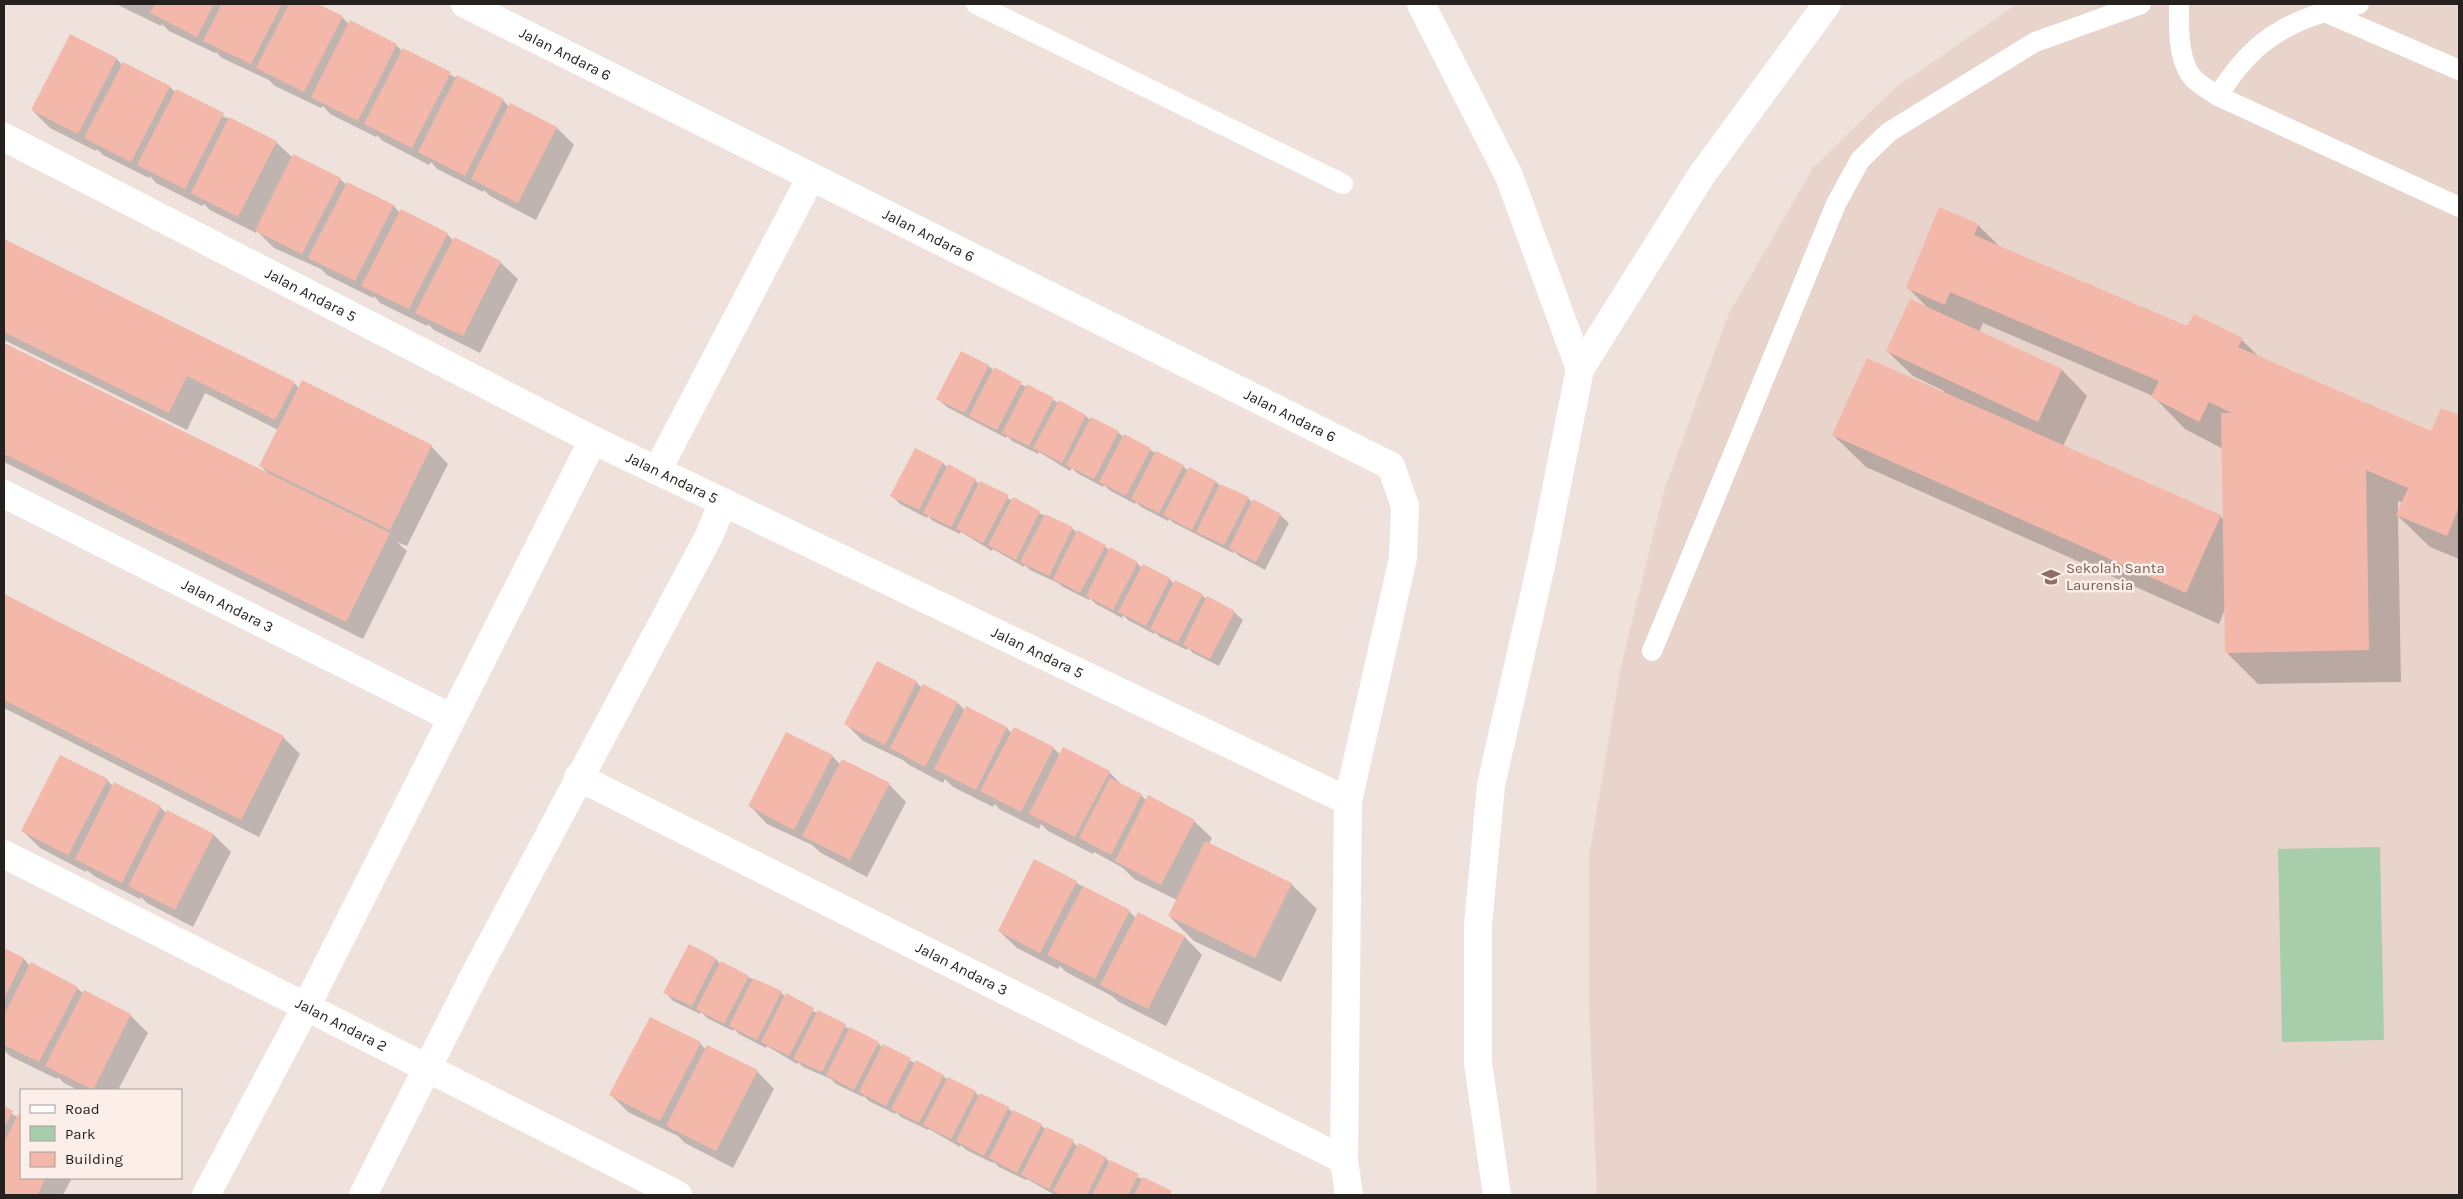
<svg xmlns="http://www.w3.org/2000/svg" width="2463" height="1199" viewBox="0 0 2463 1199" font-family="Karla,sans-serif">
<style>
.built{fill:#e9d4cc}
.green{fill:#a7cdab}
.shadow{fill:#0003;fill-rule:evenodd}
.building{fill:#f3b8a9}
.lines{fill:none;stroke-linecap:round;stroke-linejoin:round}
.service{stroke:#fff;stroke-width:20}
.minor{stroke:#fff;stroke-width:28}
.labels{text-anchor:middle;stroke-width:5;stroke-linejoin:round;paint-order:stroke}
.street-label{font-size:15px;fill:#26211f;stroke:#fcefea}
.education-label{font-size:15px;fill:#785e54;stroke:#fcefea;text-anchor:start}
</style>
<rect width="100%" height="100%" fill="#efe2dd"/>
<!-- built -->
<path class="built" d="M2017 4H2459V1195H1597L1589 1002V856L1621 666 1665 488 1729 313 1813 168 1895 88Z"/>
<!-- green -->
<path class="green" d="M2380 847 2384 1040 2282 1042 2278 849Z"/>
<!-- shadow -->
<path class="shadow" d="M116 4H316L342 17 349 24 350 22 396 45 403 52 503 100 509 107 511 104 557 128 574 145 536 220 490 196 484 190 483 192 437 169 431 162 429 165 383 141 377 135 376 137 330 114 323 106 321 108 275 86 269 80 222 58 216 52 215 53 169 31 162 24 161 26Z
M70 36 117 59 122 65 170 87 176 93 276 142 293 158 340 179 347 185 348 183 394 206 400 213 401 211 447 234 453 240 500 262 518 279 480 353 434 330 428 324 427 326 380 303 374 296 373 298 327 275 321 269 274 248 257 231 256 233 210 210 204 204 202 206 156 183 150 176 149 178 103 155 97 149 96 151 50 128 32 110Z
M1978 225 2002 249 2188 328 2242 340 2261 359 2432 432 2441 410 2459 417V559L2430 547 2398 516 2401 682 2258 684 2226 652 2225 609 2219 624 1866 467 1833 435 1943 393 1944 391 1913 376 1887 351 1929 309 1907 287ZM1983 323 2153 396 2185 429 2223 449 2224 520 2220 516 2063 446 2087 396 2062 370 1979 333ZM2398 501 2402 503 2398 513Z
M4 240 294 383 299 388 431 446 448 464 407 546 397 542 407 551 363 639 4 462V344L269 475 260 465 278 430 205 393 187 430 4 340Z
M962 353 989 366 994 371 1086 416 1091 421 1118 432 1123 437 1183 466 1188 471 1216 482 1220 486 1248 498 1253 503 1280 515 1289 523 1265 570 1239 556 1234 551 1233 553 1174 523 1169 519 1168 521 1141 507 1136 502 1135 504 1109 490 1104 485 1103 487 1077 473 1072 468 1070 471 1039 452 1038 454 1012 441 1007 436 1006 438 947 407 938 399Z
M943 463 948 468 975 480 980 485 1073 529 1077 533 1105 546 1110 551 1137 563 1142 568 1170 579 1174 584 1202 595 1207 600 1234 612 1243 620 1219 666 1193 653 1188 648 1187 650 1160 637 1155 632 1154 634 1128 620 1123 615 1122 618 1096 604 1090 598 1089 600 1063 587 1058 583 1030 570 1025 565 1024 567 993 549 992 551 961 532 960 534 933 521 928 516 927 518 900 504 892 496Z
M4 596 283 737 300 754 259 837 4 708Z
M877 662 916 682 922 688 923 686 958 703 965 711 967 708 1007 728 1012 734 1053 748 1061 755 1109 772 1123 786 1141 795 1147 801 1194 821 1212 838 1209 844 1291 884 1317 909 1281 982 1194 941 1169 916 1177 900 1134 879 1123 868 1094 852 1093 854 1048 831 1041 824 1039 829 999 809 995 804 993 807 953 787 945 779 943 783 909 765 903 760 863 741 846 724Z
M832 756 840 764 889 784 906 802 867 877 821 853 812 845 767 824 750 806Z
M107 780 113 786 114 784 161 808 166 813 167 812 214 835 231 852 193 927 147 903 141 897 140 899 94 876 87 870 86 872 40 848 23 831Z
M1035 861 1129 911 1136 918 1138 914 1185 937 1202 955 1166 1026 1119 1002 1112 996 1066 972 1060 966 1058 969 1017 948 999 931Z
M689 946 716 959 721 965 781 992 785 997 878 1043 883 1048 943 1076 948 1080 975 1092 980 1097 1008 1108 1013 1113 1041 1125 1046 1130 1073 1142 1078 1147 1079 1145 1106 1158 1110 1163 1174 1195H1055L1027 1179 1026 1180 999 1167 994 1162 993 1163 966 1150 961 1145 960 1147 929 1129 928 1130 901 1117 896 1112 895 1114 869 1101 864 1096 863 1097 836 1084 831 1079 803 1067 798 1062 797 1064 767 1046 766 1048 739 1034 734 1029 733 1031 707 1018 701 1012 700 1014 673 1001 665 992Z
M4 950 24 959 30 966 77 988 84 994 130 1015 148 1033 118 1090H78L64 1083 58 1077 57 1079 10 1056 4 1050Z
M700 1043 706 1050 757 1071 774 1089 733 1168 685 1143 678 1136 628 1112 611 1095Z
M4 1108 18 1118 21 1117V1178H72L63 1195H4Z"/>
<!-- building -->
<path class="building" d="M155 4H214L197 37 150 13Z
M222 4H282L251 64 203 41Z
M289 4H318L343 16 304 92 256 68Z
M350 20 397 44 358 121 311 97Z
M70 34 117 58 78 134 31 110Z
M403 48 451 72 412 148 364 124Z
M123 62 170 86 131 162 84 138Z
M457 75 504 99 465 176 418 152Z
M176 89 224 113 185 189 137 165Z
M510 103 557 127 518 203 471 179Z
M229 117 277 141 238 217 191 193Z
M293 154 341 178 302 254 255 231Z
M347 182 394 205 355 281 308 258Z
M1939 207 1979 224 1974 235 2187 326 2194 314 2243 338 2238 347 2431 431 2441 408 2459 415V507L2447 536 2396 515 2408 488 2366 470 2369 650 2225 653 2221 413H2232L2209 402 2199 422 2151 397 2159 381 1950 292 1945 305 1906 288Z
M401 209 448 233 409 309 361 286Z
M454 237 501 261 463 336 415 313Z
M4 239 295 382 275 420 187 376 169 413 4 332Z
M1910 299 2062 369 2038 422 1886 351Z
M4 343 390 533 346 622 4 454Z
M961 351 989 365 965 413 936 399Z
M1867 358 2221 515 2186 593 1832 435Z
M994 367 1022 382 997 430 969 416Z
M302 380 432 445 390 530 259 466Z
M1027 384 1054 398 1029 446 1002 433Z
M1059 400 1086 415 1062 463 1033 448Z
M1091 417 1119 431 1094 479 1066 465Z
M1124 434 1151 448 1126 496 1099 482Z
M915 448 943 462 919 510 890 496Z
M1156 451 1184 465 1159 513 1131 499Z
M948 464 976 479 951 527 923 513Z
M1189 467 1216 481 1192 530 1163 515Z
M980 481 1009 495 983 543 956 529Z
M1220 484 1249 497 1224 545 1196 532Z
M1013 497 1040 511 1016 560 988 545Z
M1253 499 1281 514 1256 562 1229 548Z
M1045 514 1073 527 1049 576 1020 562Z
M1077 530 1106 545 1080 593 1053 579Z
M1110 547 1138 562 1113 610 1086 596Z
M1143 564 1170 578 1146 626 1118 612Z
M1175 580 1203 594 1178 642 1150 629Z
M4 594 284 736 241 820 4 700Z
M1207 596 1235 611 1210 659 1183 645Z
M877 661 917 681 885 745 844 724Z
M923 684 958 702 925 767 890 748Z
M966 706 1007 727 976 790 934 769Z
M1014 727 1054 747 1021 812 980 791Z
M786 732 833 755 794 830 748 806Z
M1063 747 1110 771 1075 837 1029 814Z
M60 755 108 779 68 855 21 831Z
M842 759 890 783 850 860 802 836Z
M1110 778 1142 794 1111 855 1079 838Z
M114 782 161 806 122 883 75 859Z
M1148 795 1195 820 1161 885 1115 861Z
M167 810 214 834 175 910 128 886Z
M1205 841 1292 883 1255 958 1168 916Z
M1034 859 1077 881 1040 953 998 931Z
M1083 886 1130 910 1095 979 1047 955Z
M1138 912 1185 936 1148 1009 1100 985Z
M689 944 716 958 692 1006 663 993Z
M4 948 24 958 4 999Z
M721 961 749 976 724 1024 696 1009Z
M31 962 78 987 39 1062 4 1045V1015Z
M753 978 782 991 757 1040 729 1026Z
M84 990 131 1014 93 1090 45 1066Z
M786 993 814 1008 789 1056 761 1042Z
M818 1010 846 1024 822 1072 793 1059Z
M650 1017 701 1042 660 1121 609 1095Z
M850 1027 879 1042 854 1090 826 1075Z
M883 1044 911 1058 886 1106 859 1092Z
M707 1045 758 1070 716 1151 666 1126Z
M916 1060 944 1075 919 1123 891 1109Z
M948 1077 976 1091 951 1139 923 1125Z
M980 1093 1009 1107 984 1156 956 1141Z
M4 1106 13 1111 4 1128Z
M1013 1110 1042 1124 1017 1173 989 1158Z
M18 1114 21 1116V1178H46L37 1195H4V1143Z
M1046 1127 1074 1140 1049 1189 1021 1175Z
M1079 1143 1106 1157 1087 1195H1061L1053 1191Z
M1110 1160 1139 1174 1128 1195H1092Z
M1143 1177 1172 1191 1169 1195H1134Z"/>
<g class="lines">
<!-- service -->
<path class="service" d="M976 4 1343 184
M2179 4C2179 26 2177 63 2195 80 2202 86 2210 91 2218 96L2459 207
M2325 12 2459 70
M2218 96C2246 51 2274 27 2325 12 2336 9 2348 7 2359 4
M1652 651 1836 204 1860 160 1889 132 2035 42 2141 4"/>
<!-- minor -->
<g class="minor">
<path id="s1" d="M465 4 1391 466 1405 506 1403 558 1348 801 1344 1160 1349 1195"/>
<path d="M1421 4 1509 176 1580 369"/>
<path id="s2" d="M4 137 593 440 1348 801"/>
<path d="M657 471 811 177"/>
<path id="s3" d="M4 494 452 718"/>
<path id="s4" d="M578 777 1344 1160"/>
<path id="s5" d="M4 854 678 1195"/>
<path d="M206 1195 306 1007 593 440"/>
<path d="M363 1195 478 968 709 536 723 502"/>
<path d="M1497 1195 1478 1063V925L1491 785 1541 565 1580 369 1701 176 1827 4"/>
</g>
</g>
<!-- icons -->
<defs>
<g id="school-bare" transform="scale(1.5)"><path d="M0-5L7-2L0 1L-7-2ZM-4 1L0 2.5L4 1V4Q0 6-4 4Z" fill="#8d6e63" stroke="#fcefea" stroke-width="2.5" paint-order="stroke"/></g>
</defs>
<g fill-rule="evenodd">
<use href="#school-bare" x="2051" y="577"/>
</g>
<g class="labels">
<!-- street labels -->
<g class="street-label">
<text dy="5" stroke="none"><textPath href="#s1" startOffset="112">Jalan Andara 6</textPath></text>
<text dy="5" stroke="none"><textPath href="#s1" startOffset="518">Jalan Andara 6</textPath></text>
<text dy="5" stroke="none"><textPath href="#s2" startOffset="345">Jalan Andara 5</textPath></text>
<text dy="5" stroke="none"><textPath href="#s1" startOffset="922">Jalan Andara 6</textPath></text>
<text dy="5" stroke="none"><textPath href="#s2" startOffset="750">Jalan Andara 5</textPath></text>
<text dy="5" stroke="none"><textPath href="#s3" startOffset="250">Jalan Andara 3</textPath></text>
<text dy="5" stroke="none"><textPath href="#s2" startOffset="1155">Jalan Andara 5</textPath></text>
<text dy="5" stroke="none"><textPath href="#s4" startOffset="429">Jalan Andara 3</textPath></text>
<text dy="5" stroke="none"><textPath href="#s5" startOffset="378">Jalan Andara 2</textPath></text>
</g>
<!-- education labels -->
<g class="education-label">
<text x="2066" y="573">Sekolah Santa<tspan x="2066" dy="17">Laurensia</tspan></text>
</g>
</g>
<!-- border -->
<rect width="2463" height="1199" fill="none" stroke="#26211f" stroke-width="10"/>
<!-- legend -->
<rect x="20" y="1089" width="162" height="90" fill="#fcefea" stroke="#a69d99"/>
<rect x="30" y="1105" width="25" height="8" fill="#ffffff" stroke="#a69d99"/>
<text x="65" y="1114" font-size="15" fill="#26211f">Road</text>
<rect x="30" y="1126" width="25" height="15" fill="#a7cdab" stroke="#a69d99"/>
<text x="65" y="1139" font-size="15" fill="#26211f">Park</text>
<rect x="30" y="1152" width="25" height="15" fill="#f3b8a9" stroke="#a69d99"/>
<text x="65" y="1164" font-size="15" fill="#26211f">Building</text>
</svg>
